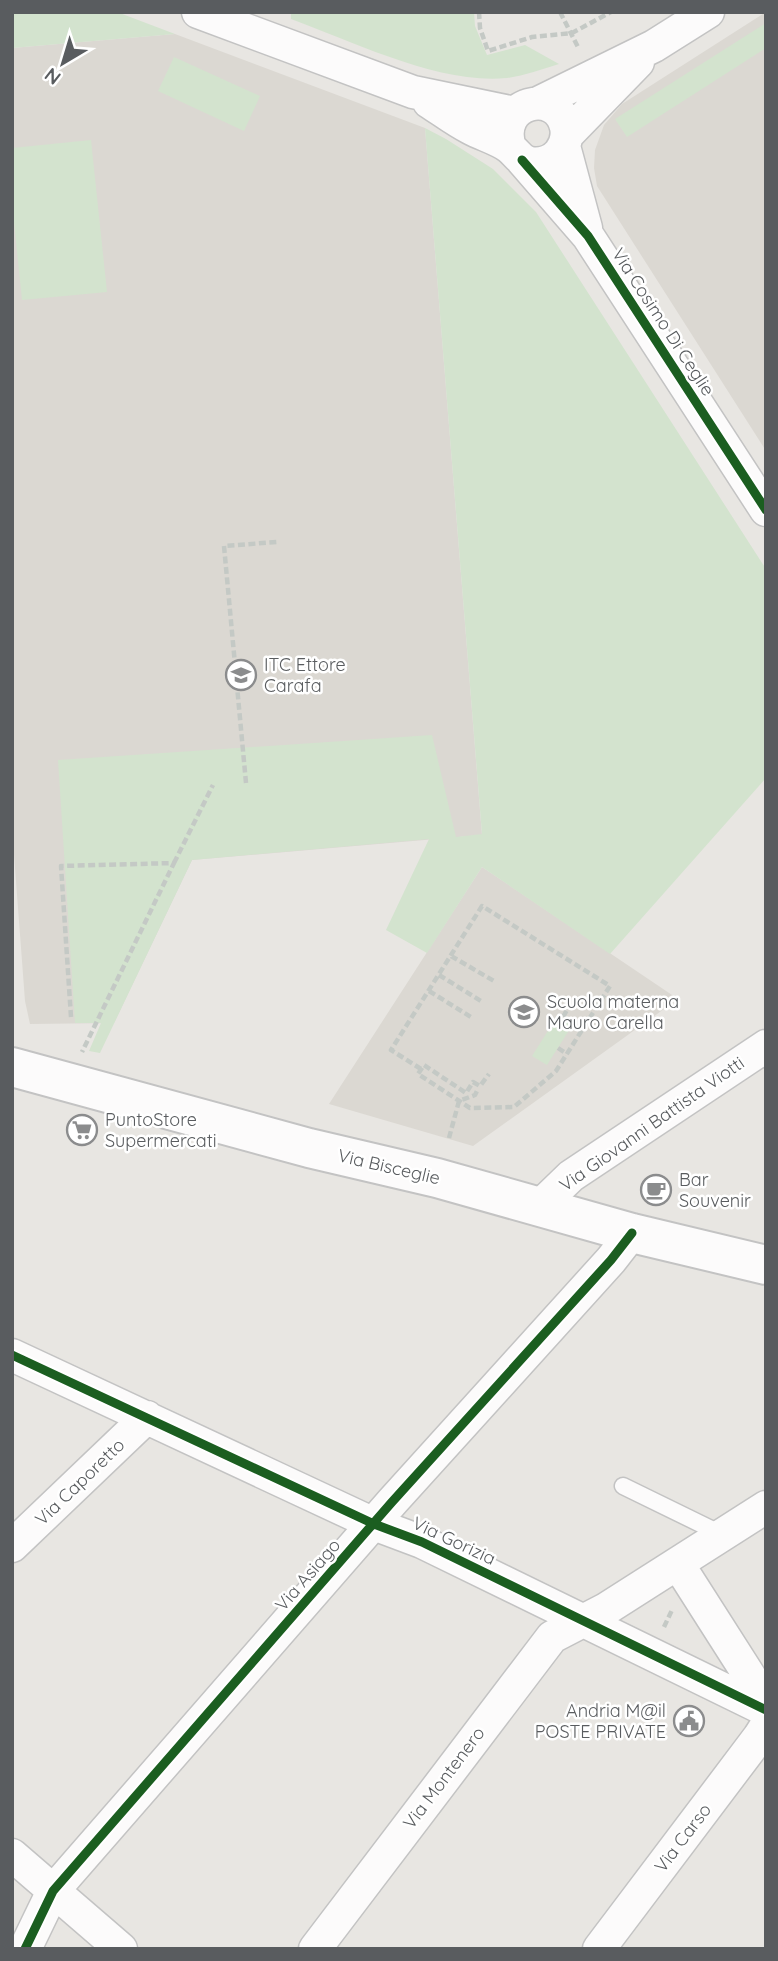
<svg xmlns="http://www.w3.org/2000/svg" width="778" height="1961" viewBox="0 0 778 1961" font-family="Quicksand,sans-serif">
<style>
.education{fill:#dbd8d2}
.green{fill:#d3e3ce}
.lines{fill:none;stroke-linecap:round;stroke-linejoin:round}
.service-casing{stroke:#c3c3c3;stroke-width:19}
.minor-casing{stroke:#c3c3c3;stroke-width:35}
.secondary-casing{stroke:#c3c3c3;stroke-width:42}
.path{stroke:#c4c9c5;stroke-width:4.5;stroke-dasharray:7 3.5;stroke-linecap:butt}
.service{stroke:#fcfbfb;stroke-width:16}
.minor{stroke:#fcfbfb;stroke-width:32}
.secondary{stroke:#fcfbfb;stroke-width:38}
.cycleway-casing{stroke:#fff;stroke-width:13}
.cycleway{stroke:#1b5e20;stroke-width:9}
.labels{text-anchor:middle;stroke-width:5;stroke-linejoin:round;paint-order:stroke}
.street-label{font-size:18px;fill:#595c5f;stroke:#fff}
.poi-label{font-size:18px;fill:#595c5f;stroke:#fff;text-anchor:start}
</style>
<rect width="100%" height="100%" fill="#e8e6e2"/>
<!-- education -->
<path class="education" d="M766 12V451L597 186 594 168 595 150 604 125 622 104Z
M175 34 425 128 482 835 192 860 114 1023 30 1024 25 1001 12 828V48Z
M482 867 678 999 473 1146 329 1104Z"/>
<!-- green -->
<path class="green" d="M12 12H117L175 34 12 48Z
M291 12H474L475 26 487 55 525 45 559 64C542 69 524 76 507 78 440 85 354 42 291 19Z
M766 23V48L627 137 615 119Z
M174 57 260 96 244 131 158 91Z
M425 128 446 139 493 169 536 212 766 569V778L610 954 482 867 427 953 386 930 429 839 192 860 100 1053 89 1051 101 1023H75L58 760 432 735 456 837 482 834Z
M91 140 107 292 22 300 12 202V148Z
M558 1015 573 1024 547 1065 532 1056Z"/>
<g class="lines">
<!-- service casing -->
<g class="service-casing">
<path id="service" d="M623 1486 711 1529 724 1533"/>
</g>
<!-- minor casing -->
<g class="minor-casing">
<path id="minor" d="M198 12 413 92 515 113
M429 102C443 111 456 121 470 128 483 135 498 139 509 147 517 153 520 161 530 163 541 165 553 161 560 152 565 145 568 136 566 127 557 87 495 101 510 148
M538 103 654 46 708 12
M567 135 638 62
M564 146 586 228
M522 160 588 236 766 510
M540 1206 571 1176 766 1046
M12 1355 374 1524 422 1542 766 1710
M12 1546 147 1417
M678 1564 766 1702
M12 1855 121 1949
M25 1949 53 1891 392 1502 611 1260 632 1233
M315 1949 552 1637 606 1609 766 1507
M599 1949 759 1737 766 1726"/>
</g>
<!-- secondary casing -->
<g class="secondary-casing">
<path id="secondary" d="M12 1067 309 1148 437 1178 632 1233 766 1265"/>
</g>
<!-- path -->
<path class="path" d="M479 12 480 28 488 51 532 37 572 33 611 12
M560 12 579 49
M246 783 224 546 277 542
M174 863 213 785
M451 956 494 981
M439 975 481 1001
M429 991 471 1017
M71 1017 61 866 174 863 82 1052
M563 1017 568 1008 564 1005
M558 1048 567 1054
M421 1069 391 1050 482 906 610 986 556 1071 514 1107 470 1108 418 1074 424 1065 466 1093 473 1082 480 1086 489 1074
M449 1138 459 1101 475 1095 477 1091
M664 1627 672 1610"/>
<!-- service -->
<use href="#service" class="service"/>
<!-- minor -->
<use href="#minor" class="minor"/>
<!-- secondary -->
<use href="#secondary" class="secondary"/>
<!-- cycleway casing -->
<g class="cycleway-casing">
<path id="cycleway" d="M522 160 588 236 766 510
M12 1355 374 1524 422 1542 766 1710
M25 1949 53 1891 392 1502 611 1260 632 1233"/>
</g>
<!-- cycleway -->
<use href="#cycleway" class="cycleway"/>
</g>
<!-- icons -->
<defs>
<g id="school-ring" transform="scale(1.575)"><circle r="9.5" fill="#fff" stroke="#8b8c8d" stroke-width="1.5"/><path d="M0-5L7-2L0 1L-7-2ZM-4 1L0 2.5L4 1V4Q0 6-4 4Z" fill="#8b8c8d"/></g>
<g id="supermarket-ring" transform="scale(1.575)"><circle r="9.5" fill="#fff" stroke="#8b8c8d" stroke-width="1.5"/><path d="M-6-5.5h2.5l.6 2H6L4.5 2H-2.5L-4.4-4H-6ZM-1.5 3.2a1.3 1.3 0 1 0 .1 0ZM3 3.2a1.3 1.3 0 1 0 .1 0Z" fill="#8b8c8d"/></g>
<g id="cafe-ring" transform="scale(1.575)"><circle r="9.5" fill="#fff" stroke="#8b8c8d" stroke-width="1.5"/><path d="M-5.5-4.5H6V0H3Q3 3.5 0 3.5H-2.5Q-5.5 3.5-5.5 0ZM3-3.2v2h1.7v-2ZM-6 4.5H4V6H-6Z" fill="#8b8c8d"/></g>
<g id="civic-ring" transform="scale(1.575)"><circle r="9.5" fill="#fff" stroke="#8b8c8d" stroke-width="1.5"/><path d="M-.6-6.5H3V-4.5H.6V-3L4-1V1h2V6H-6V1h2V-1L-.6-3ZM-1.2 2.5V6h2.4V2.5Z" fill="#8b8c8d"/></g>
</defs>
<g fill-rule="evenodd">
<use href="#school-ring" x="241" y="675"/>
<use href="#school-ring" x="524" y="1012"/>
<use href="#supermarket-ring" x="82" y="1130"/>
<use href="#cafe-ring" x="656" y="1190"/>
<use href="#civic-ring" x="689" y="1721"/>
</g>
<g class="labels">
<!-- street labels -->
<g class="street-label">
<text transform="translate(663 322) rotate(57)" y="6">Via Cosimo Di Ceglie</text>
<text transform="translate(652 1124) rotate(-35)" y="6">Via Giovanni Battista Viotti</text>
<text transform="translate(389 1167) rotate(13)" y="6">Via Bisceglie</text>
<text transform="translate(80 1482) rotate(-44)" y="6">Via Caporetto</text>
<text transform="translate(454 1541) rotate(25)" y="6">Via Gorizia</text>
<text transform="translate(308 1575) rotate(-49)" y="6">Via Asiago</text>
<text transform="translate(444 1778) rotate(-53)" y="6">Via Montenero</text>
<text transform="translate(683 1838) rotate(-53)" y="6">Via Carso</text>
</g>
<!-- poi labels -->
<g class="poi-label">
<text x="264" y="671">ITC Ettore<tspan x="264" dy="21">Carafa</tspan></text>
<text x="547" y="1008">Scuola materna<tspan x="547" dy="21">Mauro Carella</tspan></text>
<text x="105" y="1126">PuntoStore<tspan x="105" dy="21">Supermercati</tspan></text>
<text x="679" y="1186">Bar<tspan x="679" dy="21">Souvenir</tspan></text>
<text x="666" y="1717" text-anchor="end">Andria M@il<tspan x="666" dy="21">POSTE PRIVATE</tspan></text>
</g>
</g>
<!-- border -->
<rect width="778" height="1961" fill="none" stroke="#595c5f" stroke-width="28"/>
<!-- north arrow -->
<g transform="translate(63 63) rotate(218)" stroke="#ffffff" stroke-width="5" paint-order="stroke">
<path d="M0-5L12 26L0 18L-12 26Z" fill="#595c5f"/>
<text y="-10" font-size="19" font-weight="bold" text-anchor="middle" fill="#595c5f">N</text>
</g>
</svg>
